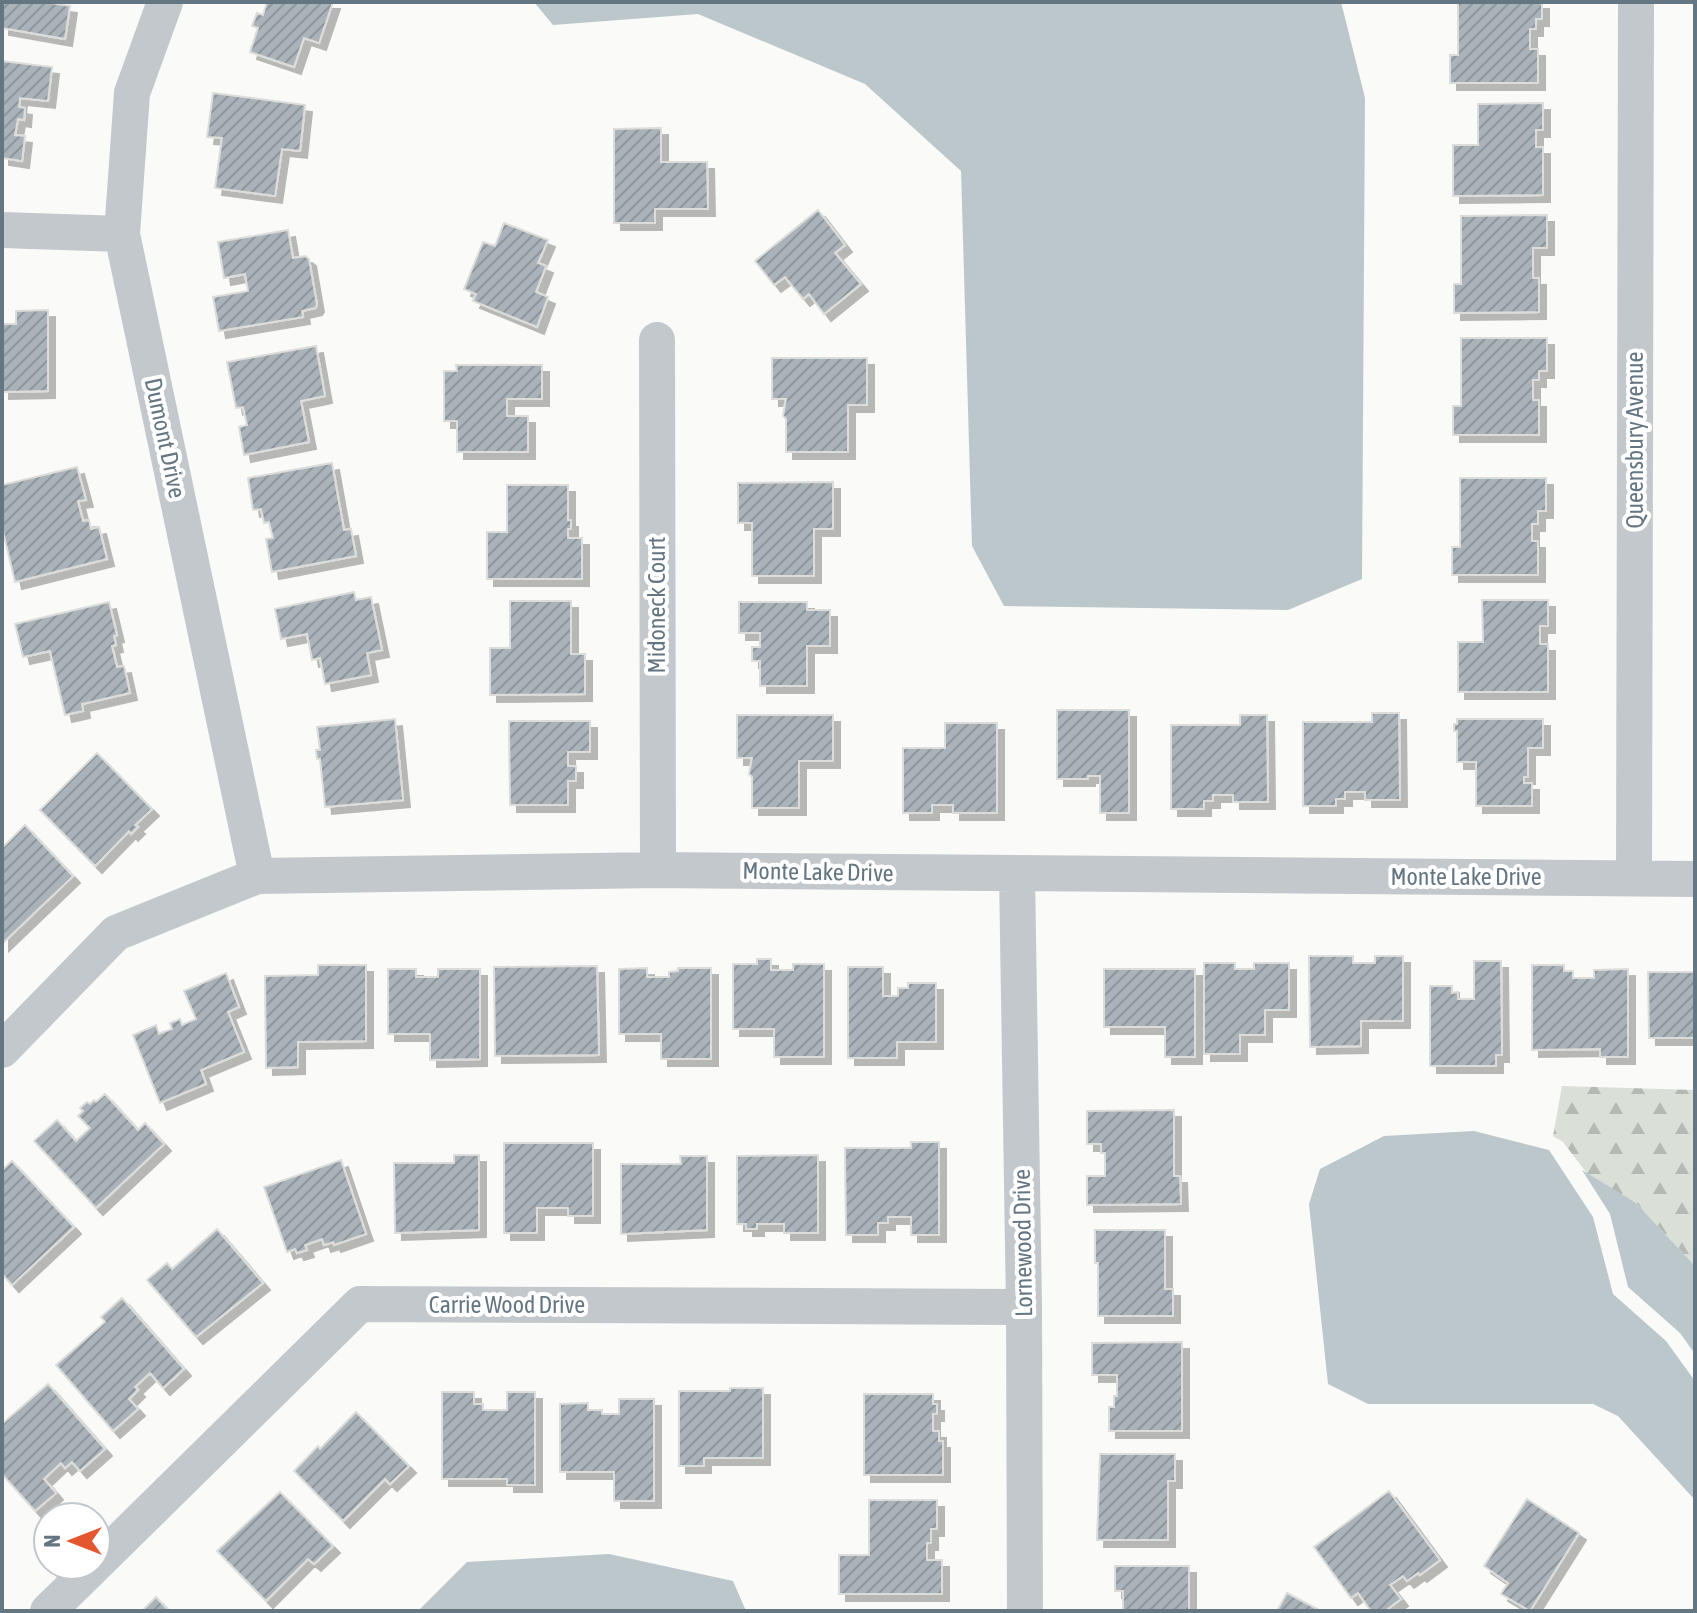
<svg xmlns="http://www.w3.org/2000/svg" width="1697" height="1613" viewBox="0 0 1697 1613" font-family="'Asap Condensed',sans-serif">
<style>
.forest{fill:url(#forest-firs)}
.water{fill:#bbc7cb}
.building{fill:url(#building-hatch);stroke:#dcdcda;stroke-width:2;filter:url(#shadow)}
.lines{fill:none;stroke-linecap:round;stroke-linejoin:round}
.minor{stroke:#c3c8cc;stroke-width:36}
.labels{text-anchor:middle;stroke-width:8;stroke-linejoin:round;paint-order:stroke}
.street-label{font-size:24px;fill:#657683;stroke:#fff}
</style>
<defs>
<pattern id="forest-firs" width="22" height="20" patternUnits="userSpaceOnUse" patternTransform="scale(2)"><rect width="22" height="20" fill="#dadfd7"/><path d="M5 1l3.5 6h-7zM16 11l3.5 6h-7z" fill="#b4b9b4"/></pattern>
<pattern id="building-hatch" width="6" height="6" patternUnits="userSpaceOnUse" patternTransform="scale(2)"><rect width="6" height="6" fill="#aab3b9"/><path d="M-1 1l2-2M0 6l6-6M5 7l2-2" fill="none" stroke="#8e969c"/></pattern>
<filter id="shadow"><feDropShadow dx="7" dy="7" stdDeviation="0" flood-color="#0004"/></filter>
</defs>
<rect width="100%" height="100%" fill="#fafaf8"/>
<!-- forest -->
<path class="forest" d="M1562 1086 1695 1090V1266L1636 1203 1589 1176 1563 1142 1553 1136Z"/>
<!-- water -->
<path class="water" d="M534 2H1341L1365 98 1362 579 1288 610 1004 606 972 546 961 171 865 84 698 14 553 25Z
M1474 1131 1549 1150 1593 1217 1613 1294 1666 1341 1695 1381V1500L1618 1416 1593 1404H1368L1328 1384 1309 1204 1320 1169 1384 1136Z
M1582 1170 1636 1203 1695 1266V1354L1680 1333 1628 1287 1610 1214Z
M609 1554 733 1581 746 1611H418L467 1562Z"/>
<!-- building -->
<path class="building" d="M2 2H45L70 6 65 39 2 28Z
M267 2H333L319 43 304 38 294 67 250 52 258 28 252 26 257 13 263 15Z
M1458 2H1542V19H1536V29H1530V49H1538V83H1450V55H1458Z
M2 61 52 67 48 101 20 98 19 107 25 108 24 120 18 119 15 135 25 136 22 161 2 158Z
M213 93 305 105 300 151 282 149 275 196 215 188 222 138 207 137Z
M1543 103V130H1536V147H1543V195L1453 196V145H1478V104Z
M661 128V162H707L708 209H655V223H614V129Z
M818 210 845 245 835 253 861 284 824 314 809 294 803 299 785 277 774 285 755 261Z
M1547 215V248H1533V278H1539V312L1454 313V284H1461V216Z
M504 223 548 240 538 263 546 266 536 292 548 297 537 327 473 301 476 294 464 289 483 242 495 246Z
M288 230 293 258 305 256 309 259 317 305 315 308 302 311 303 317 219 331 213 297 248 291 245 274 224 278 218 242Z
M48 310V391L2 392V324H16V311Z
M1461 338H1547V371H1539V380H1533V400H1539V435H1453V406H1461Z
M316 346 325 396 301 401 309 442 244 455 239 427 247 425 243 407 236 408 227 362Z
M772 358H867V405H848V452H786V419L783 416 786 399H772Z
M456 365H542V399H507V416H528V452H457V421H444V371H457Z
M332 463 344 530 351 529 356 556 272 572 266 539 273 538 269 522 264 523 261 509 253 510 248 478Z
M77 467 86 500 78 501 83 521 89 520 91 529 99 527 107 559 15 582 2 527V485Z
M1460 478H1546V511H1538V524H1532V541H1538V575H1452V547H1460Z
M833 482V529H814V576H752V523H738V483Z
M507 485H568V520H571V529H568V538H582V579H487V532H507Z
M354 592 356 600 371 597 382 650 367 653 371 675 325 684 320 658 312 660 307 634 281 639 275 609Z
M1482 600H1548V626H1540V644H1548V692H1458V642H1483Z
M510 601H571V654H585V694L490 695V648H510Z
M109 602 117 635 114 636 116 645 112 646 117 667 124 666 130 693 82 704 83 711 65 715 50 651 23 657 15 624Z
M739 602H807V610H830V646H807V686H760V661H752V647H760V633H739Z
M1057 710H1129V813H1100V776H1088V779H1057Z
M1372 713H1399L1400 800H1365V792H1345V799H1336V806H1303V722H1372Z
M737 715H833V761H799V808H752V777L749 774 752 758H737Z
M1240 715H1267L1268 802H1233V795H1213V801H1204V809H1171V725H1240Z
M395 719 403 800 325 807 320 759H317L316 750H320L317 727Z
M1457 719H1543V748H1528V777H1524V783H1532V806H1476V762H1457V731H1454V724H1457Z
M509 721H590V752H568V766H576V781H568V805H510Z
M945 723H997V813H953V805H932V813H903V748H945Z
M97 753 152 809 135 825 138 827 131 834 129 831 95 866 40 810Z
M25 825 73 876 2 944V848Z
M1309 956H1353V963H1375V956H1403V1021H1361V1046L1310 1047Z
M757 959H771V970H793V964H824V1057H774V1029H733V964H757Z
M1474 961H1501L1502 1055H1496V1066H1430V986H1452V993L1458 992V999H1474Z
M1204 963H1235V969H1254V963H1289V1010H1265V1035H1240V1054H1204Z
M318 965H366V1041L298 1042V1067L266 1068 265 976 318 975Z
M1532 965H1564V971H1573V978H1594V970L1628 969V1057H1600V1049L1532 1050Z
M597 966 599 1055 495 1056 494 967Z
M848 967H883V996H898V988H908V983H936V1042H897V1058H848Z
M647 968V977H669V972L678 971V968H711V1059H661V1034H619V969Z
M388 969H416V977H438V969H480V1059L430 1060V1034H388Z
M1104 969H1195V1057H1165V1027H1104Z
M1648 972H1695V1038H1649Z
M226 973 239 1007 228 1012 244 1052 201 1070 206 1084 160 1103 133 1035 156 1025 159 1034 172 1029 170 1023 180 1019 182 1025 196 1019 184 991Z
M105 1094 138 1130 145 1123 164 1144 96 1208 34 1141 57 1120 76 1141 90 1128 78 1116 83 1111 80 1108 87 1102 90 1104 94 1100 96 1102Z
M1174 1110V1176H1180L1181 1204 1087 1205V1176H1105V1153H1101V1144H1087V1111Z
M911 1142H939V1235H911V1217H888V1223H878V1235H846L845 1148H911Z
M504 1143H593V1216H568V1208H537V1233H504Z
M454 1155H479V1230L395 1233 394 1163H454Z
M818 1155V1233H784V1224H757V1229H746V1224H737V1156Z
M680 1156H707V1230L621 1234V1164H681Z
M341 1160 366 1234 334 1245 333 1242 324 1245 322 1239 305 1245 307 1250 297 1253 295 1249 287 1252 264 1187Z
M12 1161 74 1227 12 1285 2 1274V1170Z
M217 1229 263 1283 196 1337 147 1280 167 1263 172 1269Z
M1095 1230H1165V1289H1173V1316H1098V1263H1095Z
M122 1298 184 1369 163 1388 150 1373 135 1387 138 1390 129 1399 138 1409 113 1431 56 1365 105 1322 101 1317Z
M1182 1342V1431H1109V1407H1114V1396H1117V1375H1092V1343Z
M48 1384 105 1449 80 1471 72 1462 65 1468 61 1463 44 1479 56 1493 35 1511 2 1474V1424Z
M730 1388H763V1458H704V1466H679V1391H730Z
M442 1392H474V1404H483V1410H507V1392H535V1485H507V1479H442Z
M864 1394H933V1404H937V1414H933V1431H939V1441H943V1475H864Z
M619 1399H654V1501H614V1472H560V1404L588 1403V1410H602V1414H619Z
M356 1412 409 1466 390 1484 385 1479 343 1521 294 1471 318 1446 320 1449Z
M1100 1454H1175V1481H1168V1540H1097Z
M1389 1491 1440 1560 1420 1575 1418 1573 1407 1581 1403 1576 1390 1585 1401 1599 1385 1611H1371L1358 1593 1351 1598 1314 1547Z
M280 1492 333 1546 314 1564 308 1559 266 1601 217 1551Z
M1527 1499 1579 1533 1530 1611 1501 1594 1508 1583 1484 1566Z
M869 1500H937V1529H931V1543H927V1560H942V1594H839V1555H869Z
M1115 1566H1189V1611H1123V1591H1115Z
M1287 1593 1321 1611H1277Z
M156 1597 169 1611H142Z"/>
<g class="lines">
<!-- minor -->
<path class="minor" d="M165 2 132 93 122 234 257 876
M2 230 122 234
M657 340 658 870
M1017 874 1024 1307 1025 1611
M1634 878 1636 2
M2 1050 116 933 257 876 658 870 1695 879
M96 1564 360 1304 1024 1307
M48 1611 95 1565"/>
</g>
<g class="labels">
<!-- street labels -->
<g class="street-label">
<text transform="translate(165 438) rotate(78)" y="8">Dumont Drive</text>
<text transform="translate(1635 440) rotate(-90)" y="8">Queensbury Avenue</text>
<text transform="translate(657 605) rotate(-90)" y="8">Midoneck Court</text>
<text transform="translate(818 872) rotate(1)" y="8">Monte Lake Drive</text>
<text x="1466" y="885">Monte Lake Drive</text>
<text transform="translate(1023 1243) rotate(-91)" y="8">Lornewood Drive</text>
<text x="507" y="1313">Carrie Wood Drive</text>
</g>
</g>
<!-- border -->
<rect width="1697" height="1613" fill="none" stroke="#657683" stroke-width="8"/>
<!-- north arrow -->
<g transform="translate(72 1541) rotate(270)"><circle r="38" fill="#ffffff" stroke="#c1c8cd" stroke-width="2"/>
<path d="M0-6L14 30L0 20L-14 30Z" fill="#e4572e"/>
<text y="-12" font-size="22" font-weight="bold" text-anchor="middle" fill="#657683">N</text>
</g>
</svg>
